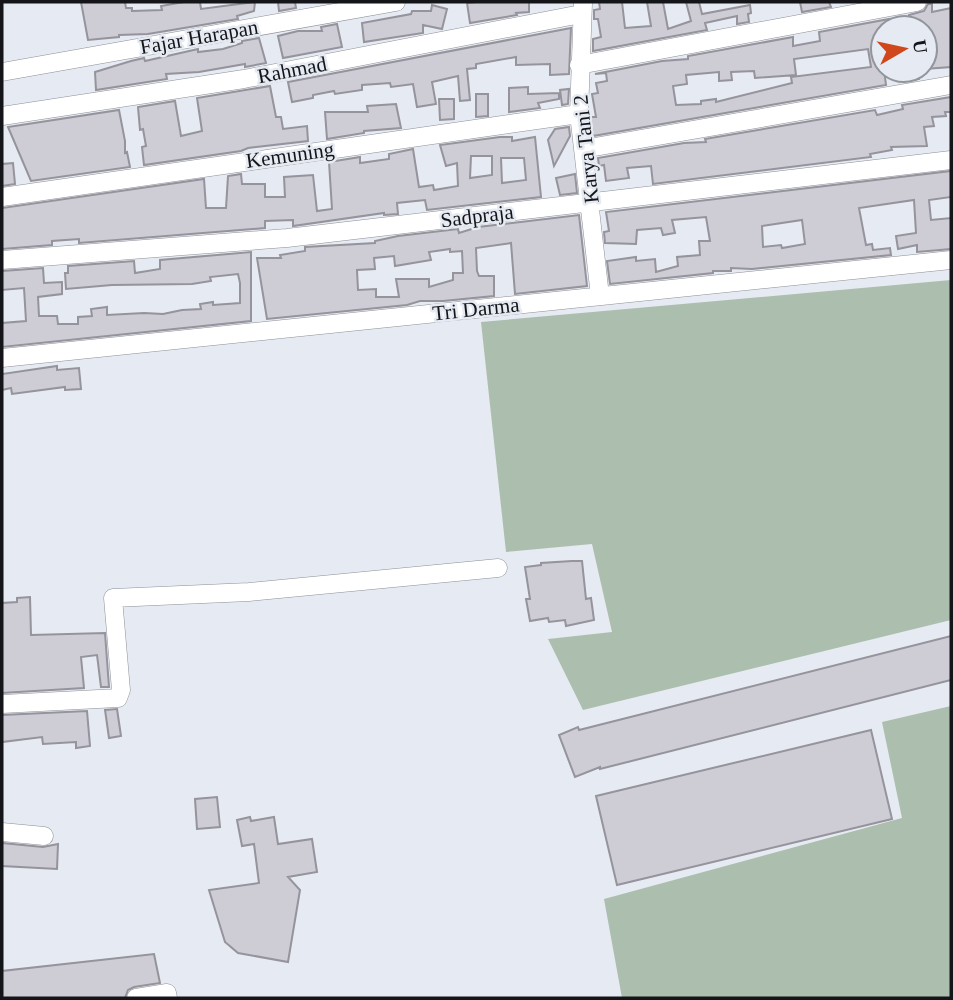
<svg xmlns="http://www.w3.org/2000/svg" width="953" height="1000" viewBox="0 0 953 1000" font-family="'Times New Roman',serif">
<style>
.green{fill:#acbeae}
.building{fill:#ceccd4;stroke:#95939b;stroke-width:2;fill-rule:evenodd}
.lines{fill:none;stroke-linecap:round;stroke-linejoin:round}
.minor-casing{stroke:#8c9097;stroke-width:19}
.minor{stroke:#fff;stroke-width:18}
.labels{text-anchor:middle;stroke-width:5;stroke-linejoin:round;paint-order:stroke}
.street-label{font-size:21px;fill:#141518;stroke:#e6eaf2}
</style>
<rect width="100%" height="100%" fill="#e6eaf2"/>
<!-- green -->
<path class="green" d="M951 280V620L583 710 548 639 612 632 592 544 506 552 481 322Z
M951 706V998H622L604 899 902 818 882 722Z"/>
<!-- building -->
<path class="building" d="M81 2H125L126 8H132V11L162 10 161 6 184 2H200L201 9 255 2 254 11 237 16 238 19 148 34 119 35V37L88 40Z
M278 2H295L296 8 279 11Z
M476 2H529V12L516 13 517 15 470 23 467 3Z
M599 2H622L625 28 651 26 647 2H663L668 29 691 21 686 2H699L702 14 750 5 751 13 748 14 749 22 737 24V16L705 23 707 30 593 51V39L601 37 598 19H594V10L600 9Z
M800 2H829L831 7 802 12Z
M928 4H932V12L951 8V67L925 69V51H928L926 28H910L909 15 924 11Z
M432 5 447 9 442 29 423 25V33L364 42 362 23 411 14 412 11H431Z
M889 19 890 28H883L882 54 886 85 593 136 591 117H596L592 94 598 93 596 83 607 81 606 73 595 74 662 61 688 59V56L793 37V46L820 41 819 32ZM868 49 871 67 791 77 792 83 716 102V99L701 101V104L676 105 673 86 687 84 686 75 719 72V81L732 80 731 72 754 71 755 78 796 75 794 59Z
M337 24 342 47 283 58 278 36 298 31H322L321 27Z
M571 28 569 74 550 75V64L516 65V57L476 64V68L467 69 470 100 460 101 458 76 432 82 436 104 417 107 413 84 391 87 390 83 362 85V90L335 94 334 91 313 95V98L292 102 288 82Z
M259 38 266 63 245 67V64L199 72 166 74 167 79 96 90 95 72 131 61 144 58 145 61 198 49V52L223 49 242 43V41Z
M904 70H919V79L905 81Z
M270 86 276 117H281L283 129 307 126 308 141 248 148 241 151 144 165 142 147 146 146 143 129 140 130 138 107 175 101 181 136 202 131 197 98Z
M528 87V94L559 93V99L538 103 540 108 509 112V88Z
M569 89 568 104 562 105 560 90Z
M476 94H488V116L476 117Z
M951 97V112H945L946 116 932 117 934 126 924 127 927 146 891 147 892 150 870 154 871 157 653 184 651 166 627 168 629 178 606 181 604 165 599 166 598 158 684 143 706 142 705 139 875 110 877 115 903 109 902 105Z
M439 99H454V119L440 120Z
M396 104 401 128 364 131V133L327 139 325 112H368L367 106Z
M119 110 125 141V153L127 152 130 167 31 181 8 127Z
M569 127 570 136 554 166 548 140 555 129Z
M500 137H512V141L535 137 541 197 427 210 425 200 397 203 398 214 384 215V213L293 226V220L265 221V228L79 243V239L52 241V245L2 249V208L204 179 206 208H226L228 176 241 174 242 184H265V197H285L284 177 313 175 317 211 332 209 329 162 360 157V163L389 159V154L413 149 419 187 433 185 434 190 458 186 457 163 446 166 440 145ZM471 156H492V175L470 178ZM501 158H524L526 180 502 183Z
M13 163 15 184 2 186V164Z
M951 171V197L929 200 931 220 951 218V249L917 252V245L898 249 896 236 916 233 914 200 859 208 866 245 872 244 873 250 890 248 891 255 752 269 731 268V271H713V273L610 284 607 261 636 257V261L655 259 656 272 678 266 677 257 700 255 699 241H710L706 217 672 220 675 233 663 235 661 228 637 230 636 244 605 243 604 232 609 231 606 212ZM802 220 805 244 782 248 781 245 763 247 762 226Z
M575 174 577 193 560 195 556 178Z
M579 215 587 286 515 294 511 243 476 248 477 271 479 276H494V296L443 301H420L407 305 267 319 257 258H281L280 255 305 251V247L375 243V241L398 236 458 229 459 233 478 227ZM450 249V252L462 251 463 273H453V280L429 287V279H396L399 297H376V289L358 290 357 270 375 269 374 258 394 256 395 266 431 260 429 252Z
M251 252V321L2 347V323L26 321 24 288 2 290V271L43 268 44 283 62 282V294L38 297 39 316H57L58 324H78V317L92 316 91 309 107 307V315L144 313 163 314 182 310 201 309 200 304 213 302V305L240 303V283L238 274 210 277 211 281 192 284 112 285 66 289 65 273H68V266L134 261 135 273 160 269V260Z
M57 366V370L79 368 81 389 65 390V387L12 394 11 388 2 390V374Z
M572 561H582L586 599 591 598 594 620 566 626 565 620 549 622 548 618 530 621 526 599H530L525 567 541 565V563Z
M30 597 31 635 105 633 109 687H101L97 655 81 657 84 688 2 693V603L17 602V598Z
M951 636V680L600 769V767L575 777 559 735 578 727 579 730Z
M117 709 121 736 109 738 105 710Z
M87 711 90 746 76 748V742L43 744 42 737 2 742V715Z
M871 730 892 819 617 885 596 796Z
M217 797 220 827 197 829 195 799Z
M250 817 251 821 274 817 278 844 312 839 317 872 288 877 300 890 288 962 238 953 225 942 209 890 259 883 254 844 242 846 237 820Z
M2 843 43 847 58 844 57 869 2 866Z
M154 954 160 983 134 987 128 990 125 998H2V971Z"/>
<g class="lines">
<!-- minor casing -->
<g class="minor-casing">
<path id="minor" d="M583 3 579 114 600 296
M579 65 917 2
M2 72 396 2
M2 116 244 79 581 14
M583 149 951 85
M2 197 579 114
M2 260 287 238 951 160
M2 358 951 260
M2 704 118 698 121 690 113 598 249 592 498 568
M2 832 44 836
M136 998 167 993 168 998"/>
</g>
<!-- minor -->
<use href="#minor" class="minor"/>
</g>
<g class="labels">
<!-- street labels -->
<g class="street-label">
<text transform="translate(199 37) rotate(-10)" y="7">Fajar Harapan</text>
<text transform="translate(292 70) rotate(-11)" y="7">Rahmad</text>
<text transform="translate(586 149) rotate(-96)" y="7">Karya Tani 2</text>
<text transform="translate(290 155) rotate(-8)" y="7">Kemuning</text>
<text transform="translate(477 216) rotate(-7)" y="7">Sadpraja</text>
<text transform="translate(476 309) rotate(-6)" y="7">Tri Darma</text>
</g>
</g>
<!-- border -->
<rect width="953" height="1000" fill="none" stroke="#141518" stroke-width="7"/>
<!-- north arrow -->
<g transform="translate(904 49) rotate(81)"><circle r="33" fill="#e6eaf2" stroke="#92959b" stroke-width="2"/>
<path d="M0-5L12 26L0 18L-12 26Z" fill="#d0471b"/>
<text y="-10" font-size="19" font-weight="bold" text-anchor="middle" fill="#141518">U</text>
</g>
</svg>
